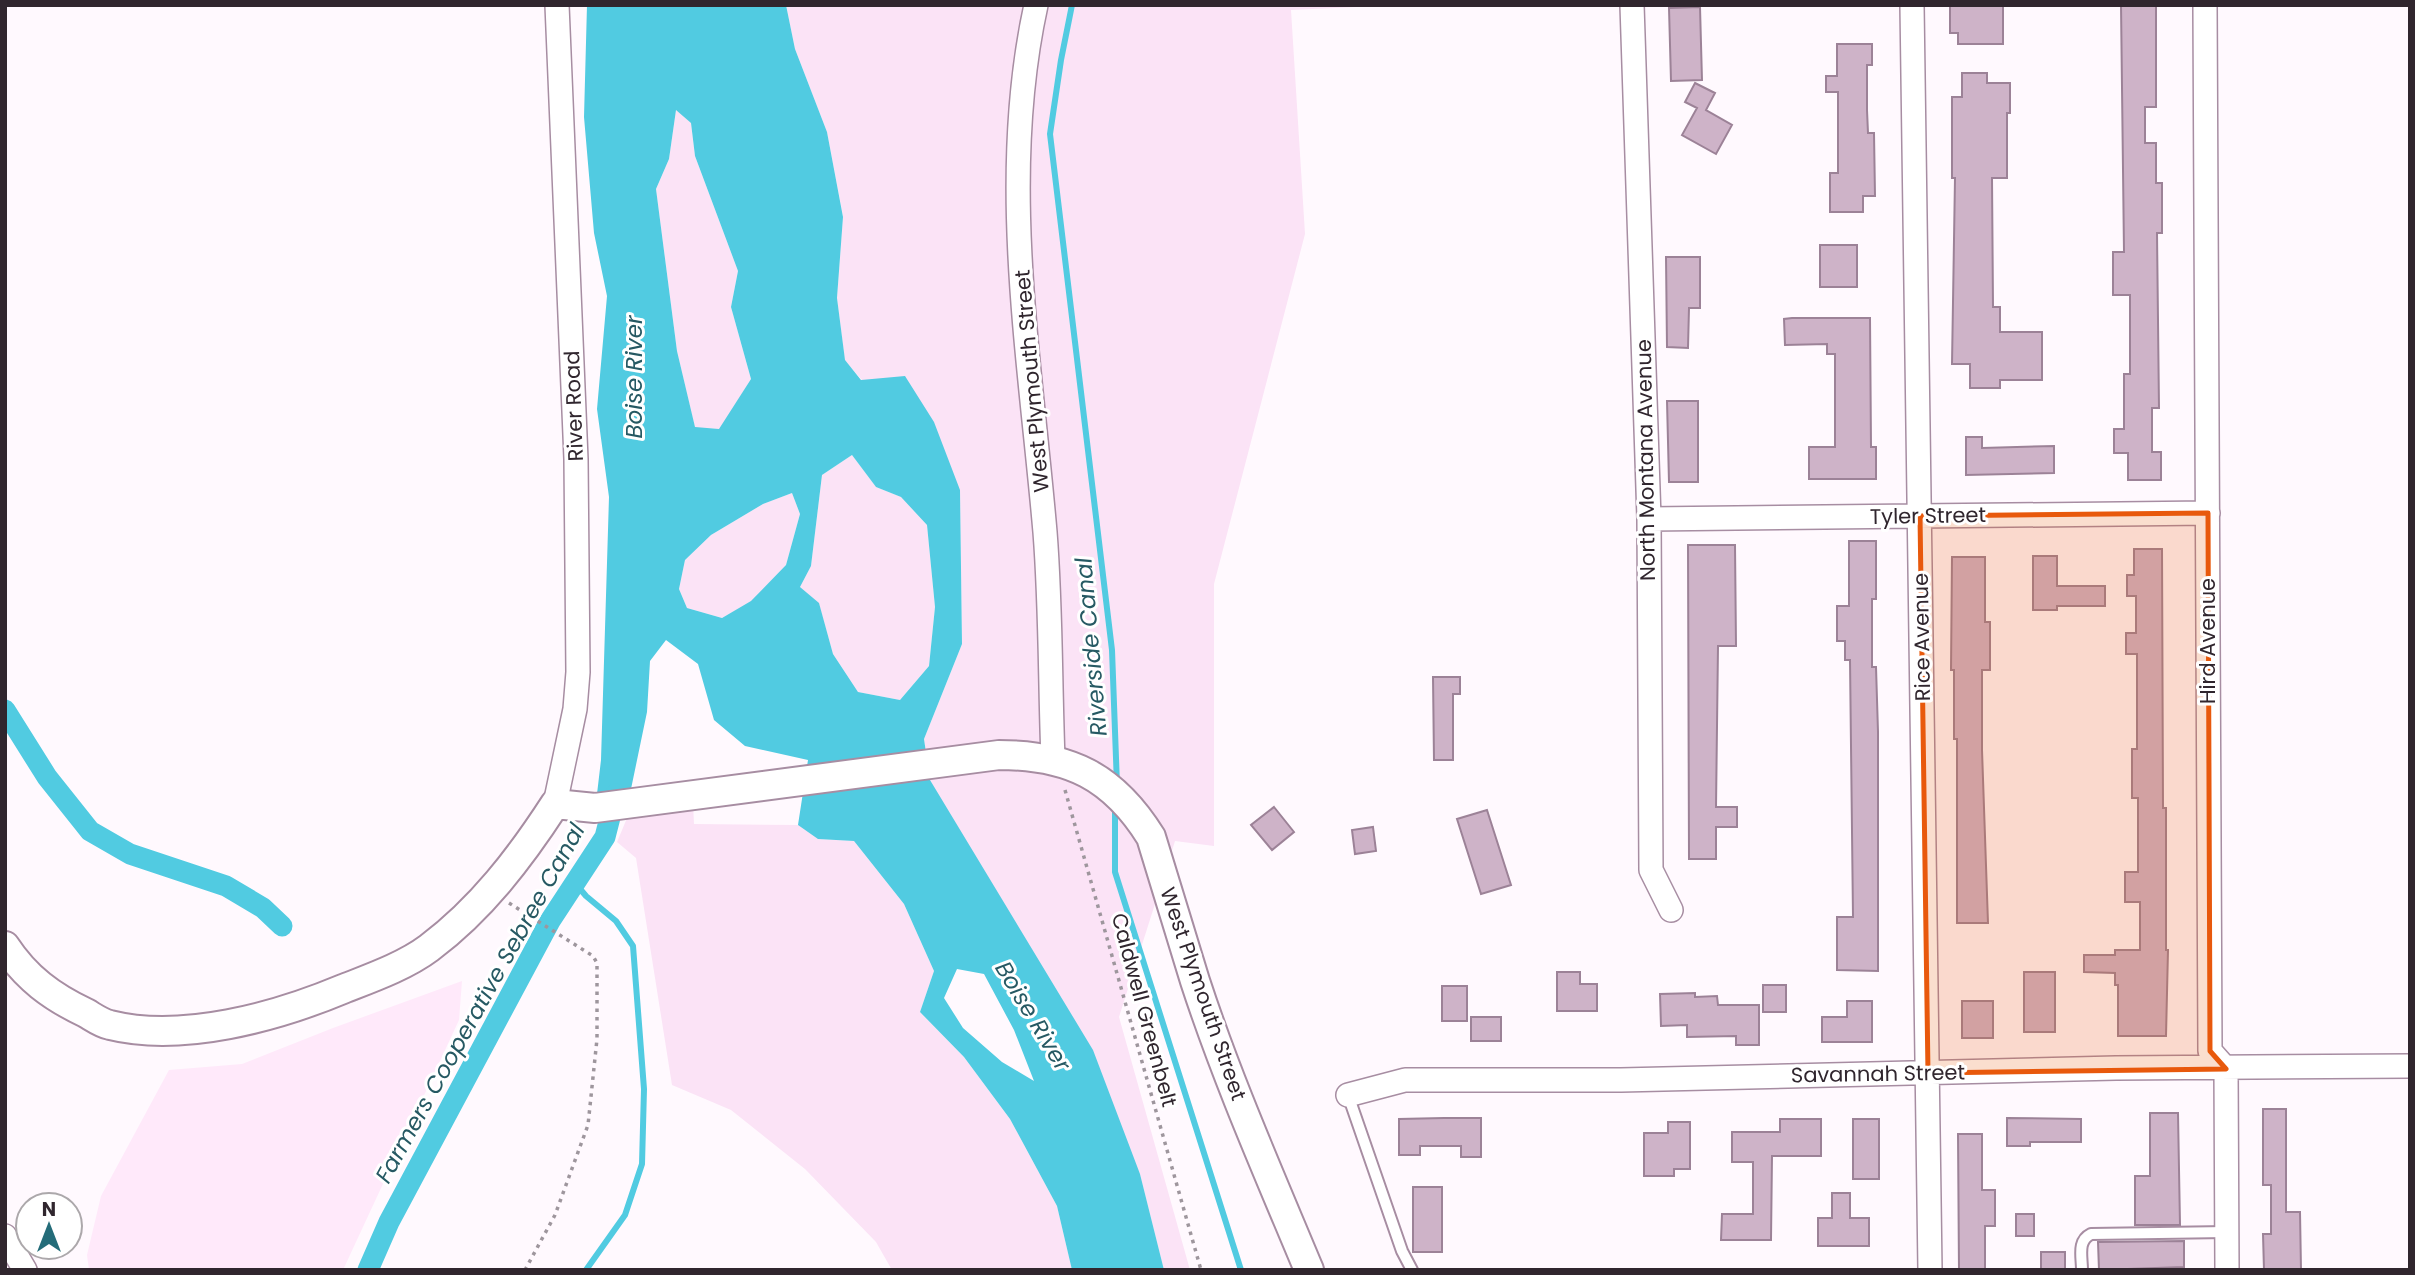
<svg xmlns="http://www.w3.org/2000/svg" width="2415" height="1275" viewBox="0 0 2415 1275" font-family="Poppins,sans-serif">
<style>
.built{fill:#ffe9fa}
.green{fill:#fbe3f6}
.water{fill:#51cbe1;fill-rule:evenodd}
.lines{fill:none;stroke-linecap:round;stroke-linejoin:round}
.stream{stroke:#51cbe1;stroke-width:6}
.canal{stroke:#51cbe1;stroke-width:21}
.building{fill:#ceb3c8;stroke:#9c8297;stroke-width:2}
.service-casing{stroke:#a78da2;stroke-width:14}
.minor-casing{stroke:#a78da2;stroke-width:26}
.tertiary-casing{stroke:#a78da2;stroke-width:32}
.path{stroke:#9e969d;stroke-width:3.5;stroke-dasharray:3.5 5;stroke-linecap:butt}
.service{stroke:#fff;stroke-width:10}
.minor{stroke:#fff;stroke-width:23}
.tertiary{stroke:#fff;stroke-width:28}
.marked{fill:#e8590c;fill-opacity:0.2;stroke:#e8590c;stroke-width:5;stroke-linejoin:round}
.labels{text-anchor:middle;stroke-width:6;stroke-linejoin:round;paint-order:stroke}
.street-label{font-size:21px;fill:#30262e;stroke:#fff}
.water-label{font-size:23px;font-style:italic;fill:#265963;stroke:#fff}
</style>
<rect width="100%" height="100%" fill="#fff9fe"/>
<!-- built -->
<path class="built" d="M462 981 459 1020 343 1270H89L87 1255 101 1196 169 1070 242 1064 333 1028Z"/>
<!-- green -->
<path class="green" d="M786 5H1400L1291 10 1305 234 1214 584V846L1175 841 1119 1017 1190 1270H1164L1140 1174 930 780 924 739 962 644 960 490 845 361 837 298 843 216 827 132 795 49Z
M676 109 691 123 695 156 738 271 731 307 751 379 720 429 695 428 677 351 656 189 669 159Z
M852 455 876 487 901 497 927 525 935 607 929 666 900 700 858 692 833 654 819 604 800 587 811 566 822 475Z
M792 493 800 514 786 565 751 602 722 618 687 608 679 589 685 560 711 535 763 504Z
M693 803 694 824 798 825 819 839 854 841 904 904 934 971 920 1012 964 1057 1010 1119 1057 1206 1072 1270H892L876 1242 805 1169 731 1110 672 1085 636 858 617 842 630 811Z"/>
<!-- water -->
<path class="water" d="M587 5H786L795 49 827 132 843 217 837 298 845 360 861 380 905 376 934 422 960 490 962 644 924 739 930 780 1093 1050 1140 1174 1164 1270H1072L1057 1206 1010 1119 964 1057 920 1012 934 971 904 904 854 841 818 839 798 825 808 760 745 746 714 720 698 664 666 640 650 661 647 712 631 789 597 794 601 760 609 497 597 409 607 296 594 233 584 117ZM676 110 691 123 695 156 738 271 731 307 751 379 719 429 695 427 677 351 656 189 669 159ZM852 455 876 487 901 497 927 525 935 607 929 666 900 700 858 692 833 654 819 603 800 587 811 566 822 475ZM792 493 800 514 786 565 751 601 722 618 687 608 679 589 685 560 711 535 763 504ZM957 969 984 974 1014 1030 1034 1081 1002 1062 963 1028 944 998Z"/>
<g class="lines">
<!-- stream -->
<path class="stream" d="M1072 5 1061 60 1050 134 1112 650 1117 785
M1115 803V872L1241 1270
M575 883 586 896 616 921 633 946 644 1089 642 1164 625 1215 586 1270"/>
<!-- canal -->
<path class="canal" d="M5 710 47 777 90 831 130 854 226 886 263 908 282 926
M368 1270 389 1222 550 921 605 837 616 794"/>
</g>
<!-- building -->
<path class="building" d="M1950 5H2003V44H1958V33H1950Z
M2121 5H2156V107H2145V143H2156V183H2162V233H2157L2159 408H2152V452H2161V480H2128V453H2114V429H2124V374H2130V295H2113V252H2124Z
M1700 7 1702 80 1671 81 1669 8Z
M1837 44H1872V65H1867V110L1868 133H1874L1875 196H1863V212H1830V173H1838V92H1826V76H1837Z
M1962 73H1987V83H2010V113H2007V178H1992L1993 307H2000V332H2042V380H2000V388H1970V364H1952L1955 178H1952V97H1962Z
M1695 83 1715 93 1706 110 1732 125 1716 154 1682 135 1697 108 1685 102Z
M1820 245H1857V287H1820Z
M1666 257H1700V308H1689L1688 348 1667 347Z
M1792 318H1870L1871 447H1876V479H1809V447H1835V354H1827V344L1785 345 1784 319Z
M1667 401H1698V482H1669Z
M1966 437H1982V448L2054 446V473L1966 475Z
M1849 541H1876V599H1872V667H1876L1878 732V971L1837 970V917H1853L1850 660H1845V641H1837V606H1849Z
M1688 545H1735L1736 646H1718L1716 807H1737V827H1716V859H1689Z
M2134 549H2162L2163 808H2166V950H2168L2166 1036H2118V985H2115V973L2084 972V955H2115V950H2140V902H2125V872H2138V798H2132V749H2137V654H2126V633H2136V596H2127V575H2134Z
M2033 556H2057V586H2105V606H2057V610H2033Z
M1952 557H1985V622H1990V670H1982V750L1988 923H1957V739H1954V670H1951Z
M1433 677H1460V694H1453V760H1434Z
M1274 807 1294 832 1272 850 1251 825Z
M1487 810 1511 885 1481 894 1457 819Z
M1373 827 1376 851 1355 854 1352 830Z
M1557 972H1580V984H1597V1011H1557Z
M2024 972H2055V1032H2024Z
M1763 985H1786V1012H1763Z
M1442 986H1467V1021H1442Z
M1695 993V997L1717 996 1718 1005H1759V1045H1736V1036L1687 1037V1025L1661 1026 1660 994Z
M1847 1001H1872V1042H1822V1017H1847Z
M1962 1001H1993V1038H1962Z
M1471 1017H1501V1041H1471Z
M2263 1109H2286V1212H2300L2301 1270H2264L2263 1234H2271V1185H2263Z
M2150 1113H2178L2180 1225H2135V1176H2150Z
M1444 1118H1481V1157H1461V1146H1420V1155H1399V1119Z
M2007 1118 2081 1119V1142H2030V1146H2007Z
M1780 1119H1821V1156H1772L1771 1240H1721L1722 1214H1753V1162H1732V1132H1780Z
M1853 1119H1879V1179H1853Z
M1668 1122H1690V1169H1674V1176H1644V1133H1668Z
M1958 1134H1982V1190H1995V1226H1985V1270H1959Z
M1413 1187H1442V1252H1413Z
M1832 1193H1850V1218H1869V1246H1818V1218H1832Z
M2016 1214H2034V1236H2016Z
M2184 1241V1267L2099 1270 2098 1242Z
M2041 1252H2065V1270H2041Z"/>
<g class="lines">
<!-- service casing -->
<g class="service-casing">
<path id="service" d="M1348 1095 1402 1251 1412 1270
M2082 1270C2082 1256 2077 1241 2091 1234L2227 1232"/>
</g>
<!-- minor casing -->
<g class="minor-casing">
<path id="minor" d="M1036 5C998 178 1030 358 1045 532 1051 607 1050 684 1053 759
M1632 5 1649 519 1651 870 1671 910
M1912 5 1930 1270
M2205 5 2210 1051 2226 1069 2227 1270
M1649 519 2208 513
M555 804 575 709 578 672 576 459 557 5
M1348 1095 1405 1080H1621L2116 1068 2410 1066
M5 1236 25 1270"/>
</g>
<!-- tertiary casing -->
<g class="tertiary-casing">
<path id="tertiary" d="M5 946C26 978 52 997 86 1013 93 1017 101 1023 110 1025 182 1043 276 1017 343 989 371 978 405 966 429 948 481 909 520 858 555 804L595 808 999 755C1069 755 1113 776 1151 837 1166 885 1180 933 1195 981 1227 1079 1269 1174 1309 1270"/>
</g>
<!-- path -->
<path class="path" d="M1065 790 1201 1270
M509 903 593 956 597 963V1039L588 1125 555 1215 525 1270"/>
<!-- service -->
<use href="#service" class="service"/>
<!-- minor -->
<use href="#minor" class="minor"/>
<!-- tertiary -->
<use href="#tertiary" class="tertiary"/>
</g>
<!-- marked area -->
<path class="marked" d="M2208 513 2210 1051 2226 1069 1928 1073 1920 516Z"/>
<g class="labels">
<!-- street labels -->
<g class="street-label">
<text transform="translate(1032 381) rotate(-95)" y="7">West Plymouth Street</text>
<text transform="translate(574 406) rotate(-92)" y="7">River Road</text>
<text transform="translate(1646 460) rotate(-91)" y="7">North Montana Avenue</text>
<text transform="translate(1928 516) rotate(-1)" y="7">Tyler Street</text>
<text transform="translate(1922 637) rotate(-91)" y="7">Rice Avenue</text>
<text transform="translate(2208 641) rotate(-90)" y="7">Hird Avenue</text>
<text transform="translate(1203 994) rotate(71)" y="7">West Plymouth Street</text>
<text transform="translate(1144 1010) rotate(75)" y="7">Caldwell Greenbelt</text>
<text transform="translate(1878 1074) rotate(-1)" y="7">Savannah Street</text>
</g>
<!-- water labels -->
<g class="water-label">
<text transform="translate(634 377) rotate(-90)" y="8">Boise River</text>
<text transform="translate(1091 647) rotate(-95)" y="8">Riverside Canal</text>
<text transform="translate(480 1003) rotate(-61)" y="8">Farmers Cooperative Sebree Canal</text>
<text transform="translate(1033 1016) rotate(59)" y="8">Boise River</text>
</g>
</g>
<!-- border -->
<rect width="2415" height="1275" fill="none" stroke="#30262e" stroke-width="14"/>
<!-- north arrow -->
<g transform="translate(49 1226)"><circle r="33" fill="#ffffff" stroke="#aca8ab" stroke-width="2"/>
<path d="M0-5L12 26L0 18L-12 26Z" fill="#246c79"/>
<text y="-10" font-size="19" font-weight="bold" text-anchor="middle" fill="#30262e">N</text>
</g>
</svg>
